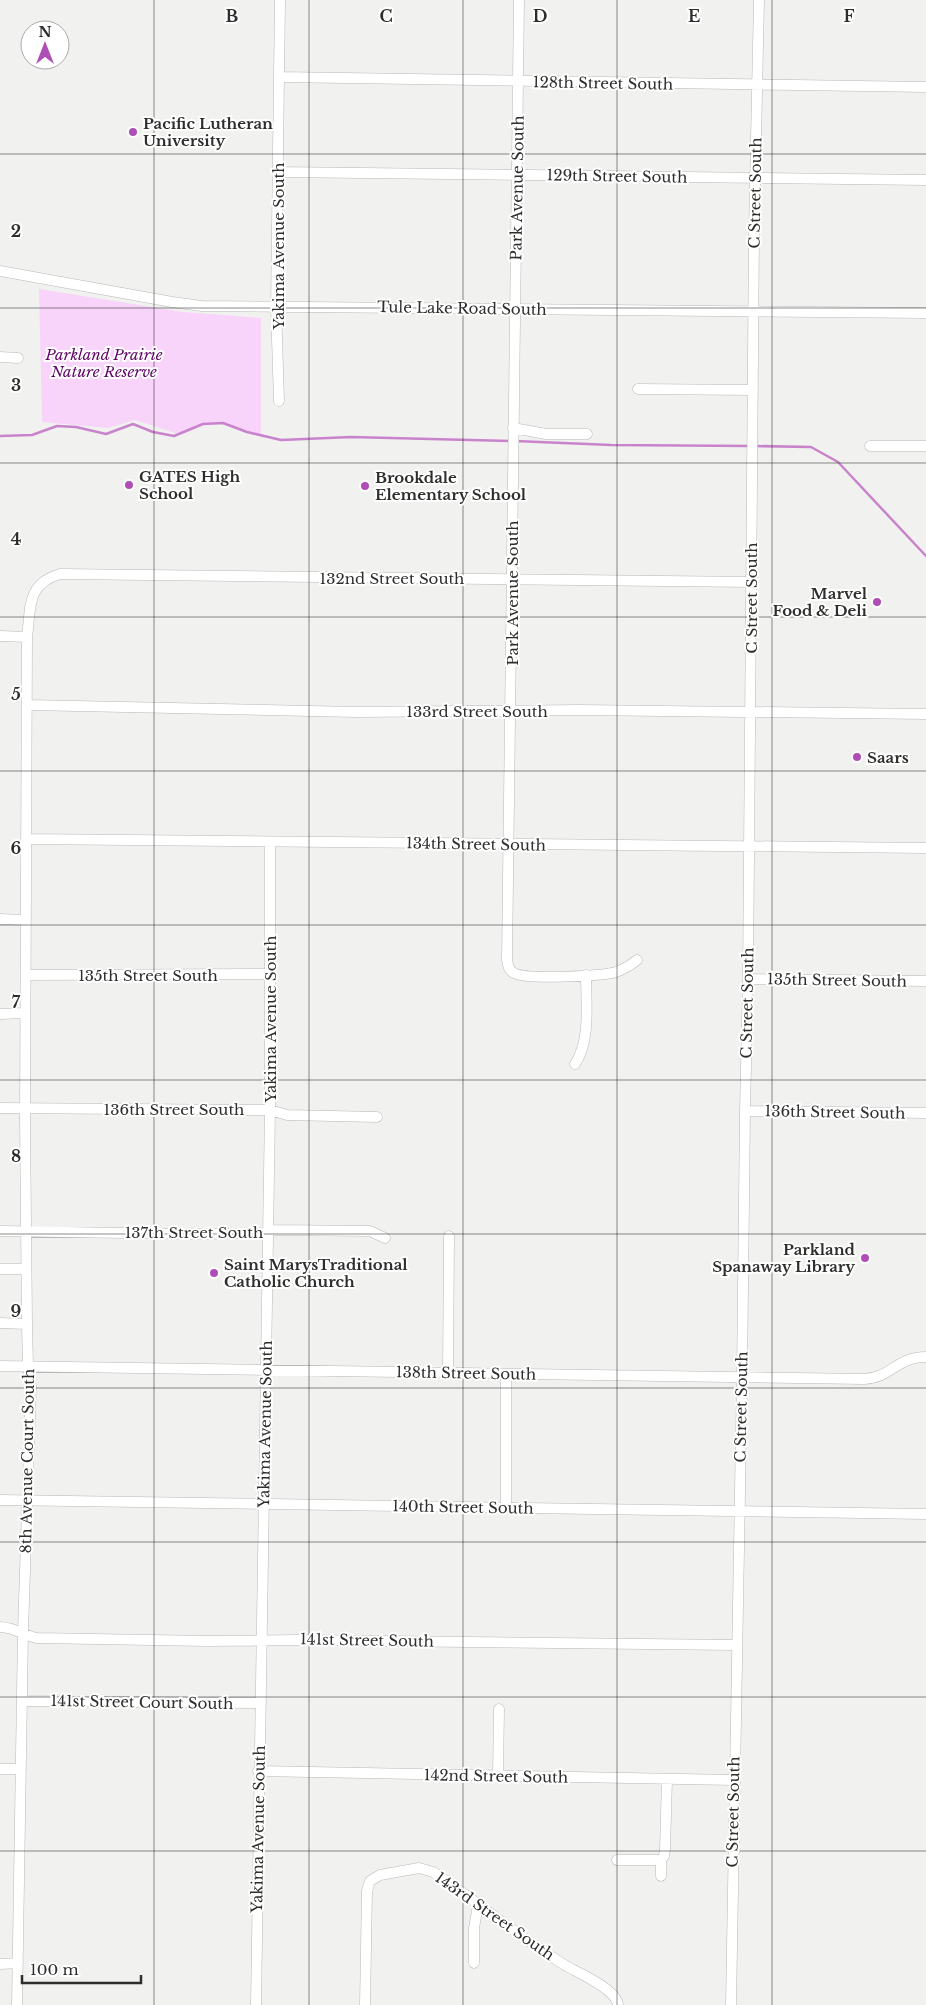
<svg xmlns="http://www.w3.org/2000/svg" width="926" height="2005" font-family="'Libre Baskerville',serif">
<rect width="100%" height="100%" fill="#f1f2ef"/>
<path fill="#f8d3fa" d="M39,289L183,312L261,318V435L223,423L203,424L178,434L135,420L108,428L42,422Z"/>
<g fill="none" stroke-linecap="round" stroke-linejoin="round">
<path stroke="#c983cc" stroke-width="2.5" d="M0,436L32,435L57,426L76,427L106,434L133,424L153,432L174,436L203,424L223,423L247,432L281,440L351,437L510,441
M515,441L611,445L750,446
M755,446L811,447L838,462L926,556"/>
<g stroke="#b8b9b6" stroke-width="11">
<path id="minor" d="M519,0L507,960C508,966 509,971 514,973C526,980 602,976 616,972C624,969 631,965 637,960
M279,77L926,87
M278,172L926,180
M0,271L172,302L202,306L926,313
M0,357L18,358
M638,389L753,390
M279,401L276,307L280,0
M513,428L546,434H587
M870,446H926
M0,636L27,637
M28,705L356,712L580,710L926,714
M26,839L926,848
M0,919L25,920
M26,975L271,974
M748,979L926,981
M0,1014L25,1013
M575,1064C591,1040 586,1003 586,975
M0,1108L270,1110L287,1115L377,1117
M745,1111L926,1113
M0,1231L188,1234L268,1233L272,1230L370,1231L385,1238
M0,1269H26
M0,1323L27,1324
M0,1366L864,1379C891,1378 896,1357 926,1357
M448,1373L449,1236
M506,1374V1507
M0,1500L926,1514
M0,1627C17,1628 22,1635 37,1638L208,1641L300,1640L736,1645
M22,1701L261,1703
M0,1769H21
M258,1771L734,1780
M498,1775L499,1709
M617,1860H661
M661,1876V1860L664,1856L665,1849L667,1779
M474,1963V1928L478,1905
M0,1964L18,1963
M17,2005L23,1632L31,1386L28,1366L27,1324L25,1119L27,637C31,608 26,584 60,574L752,582
M256,2005L270,1110V842
M365,2005L367,1891L370,1881L380,1875L419,1868L433,1872C478,1902 521,1939 568,1967C581,1974 617,1990 618,2005
M731,2005L742,1377L745,1111L748,979L754,232L759,0"/>
</g>
<use href="#minor" stroke="#fff" stroke-width="10"/>
</g>
<path fill="none" stroke="#2e2e2d" stroke-width="1" stroke-opacity="0.55" d="M154,0V2005M309,0V2005M463,0V2005M617,0V2005M772,0V2005M0,154H926M0,308H926M0,463H926M0,617H926M0,771H926M0,925H926M0,1080H926M0,1234H926M0,1388H926M0,1542H926M0,1697H926M0,1851H926"/>
<g fill="#af4eb6" stroke="#fff" stroke-width="2">
<circle cx="133" cy="132" r="5"/>
<circle cx="129" cy="485" r="5"/>
<circle cx="365" cy="486" r="5"/>
<circle cx="877" cy="602" r="5"/>
<circle cx="857" cy="757" r="5"/>
<circle cx="865" cy="1258" r="5"/>
<circle cx="214" cy="1273" r="5"/>
</g>
<g text-anchor="middle" dominant-baseline="central" stroke-width="4" stroke-linejoin="round" paint-order="stroke">
<g font-size="15" fill="#2e2e2d" stroke="#fff">
<text transform="translate(603 83) rotate(1)">128th Street South</text>
<text transform="translate(617 176) rotate(1)">129th Street South</text>
<text transform="translate(517 188) rotate(-89)">Park Avenue South</text>
<text transform="translate(755 193) rotate(-89)">C Street South</text>
<text transform="translate(278 246) rotate(-90)">Yakima Avenue South</text>
<text transform="translate(462 308) rotate(1)">Tule Lake Road South</text>
<text x="392" y="578">132nd Street South</text>
<text transform="translate(512 593) rotate(-90)">Park Avenue South</text>
<text transform="translate(751 598) rotate(-90)">C Street South</text>
<text x="477" y="711">133rd Street South</text>
<text transform="translate(476 844) rotate(1)">134th Street South</text>
<text x="148" y="975">135th Street South</text>
<text transform="translate(837 980) rotate(1)">135th Street South</text>
<text transform="translate(747 1003) rotate(-89)">C Street South</text>
<text transform="translate(270 1019) rotate(-90)">Yakima Avenue South</text>
<text x="174" y="1109">136th Street South</text>
<text transform="translate(835 1112) rotate(1)">136th Street South</text>
<text x="194" y="1232">137th Street South</text>
<text transform="translate(466 1373) rotate(1)">138th Street South</text>
<text transform="translate(741 1407) rotate(-89)">C Street South</text>
<text transform="translate(265 1424) rotate(-89)">Yakima Avenue South</text>
<text transform="translate(27 1461) rotate(-89)">8th Avenue Court South</text>
<text transform="translate(463 1507) rotate(1)">140th Street South</text>
<text transform="translate(367 1640) rotate(1)">141st Street South</text>
<text transform="translate(142 1702) rotate(1)">141st Street Court South</text>
<text transform="translate(496 1776) rotate(1)">142nd Street South</text>
<text transform="translate(733 1812) rotate(-89)">C Street South</text>
<text transform="translate(258 1829) rotate(-89)">Yakima Avenue South</text>
<text transform="translate(495 1916) rotate(35)">143rd Street South</text>
</g>
<g font-size="15" font-weight="bold" fill="#2e2e2d" stroke="#fff" text-anchor="start">
<text x="143" y="123">Pacific Lutheran<tspan x="143" dy="17">University</tspan></text>
<text x="139" y="476">GATES High<tspan x="139" dy="17">School</tspan></text>
<text x="375" y="477">Brookdale<tspan x="375" dy="17">Elementary School</tspan></text>
<text x="867" y="593" text-anchor="end">Marvel<tspan x="867" dy="17">Food &amp; Deli</tspan></text>
<text x="867" y="757">Saars</text>
<text x="855" y="1249" text-anchor="end">Parkland<tspan x="855" dy="17">Spanaway Library</tspan></text>
<text x="224" y="1264">Saint MarysTraditional<tspan x="224" dy="17">Catholic Church</tspan></text>
</g>
<g font-size="15" font-style="italic" fill="#600566" stroke="#fff">
<text x="104" y="354">Parkland Prairie<tspan x="104" dy="17">Nature Reserve</tspan></text>
</g>
</g>
<g font-size="16" text-anchor="middle" font-weight="bold" fill="#2e2e2d" stroke="#fff" stroke-width="4" stroke-linejoin="round" paint-order="stroke">
<text x="232" y="22">B</text>
<text x="386" y="22">C</text>
<text x="540" y="22">D</text>
<text x="694" y="22">E</text>
<text x="849" y="22">F</text>
<text x="16" y="237">2</text>
<text x="16" y="391">3</text>
<text x="16" y="545">4</text>
<text x="16" y="700">5</text>
<text x="16" y="854">6</text>
<text x="16" y="1008">7</text>
<text x="16" y="1162">8</text>
<text x="16" y="1317">9</text>
</g>
<g transform="translate(45 45)"><circle r="24" fill="#ffffff" stroke="#ababab"/>
<path d="M0-4L9 19L0 12L-9 19Z" fill="#af4eb6"/>
<text y="-8" font-size="14" font-weight="bold" text-anchor="middle" fill="#2e2e2d">N</text>
</g>
<path d="M22 1975v8h119v-8" fill="none" stroke="#2e2e2d" stroke-width="2.5"/>
<text x="30" y="1975" font-size="15" fill="#2e2e2d" stroke="#ffffff" stroke-width="4" paint-order="stroke">100 m</text>
</svg>
